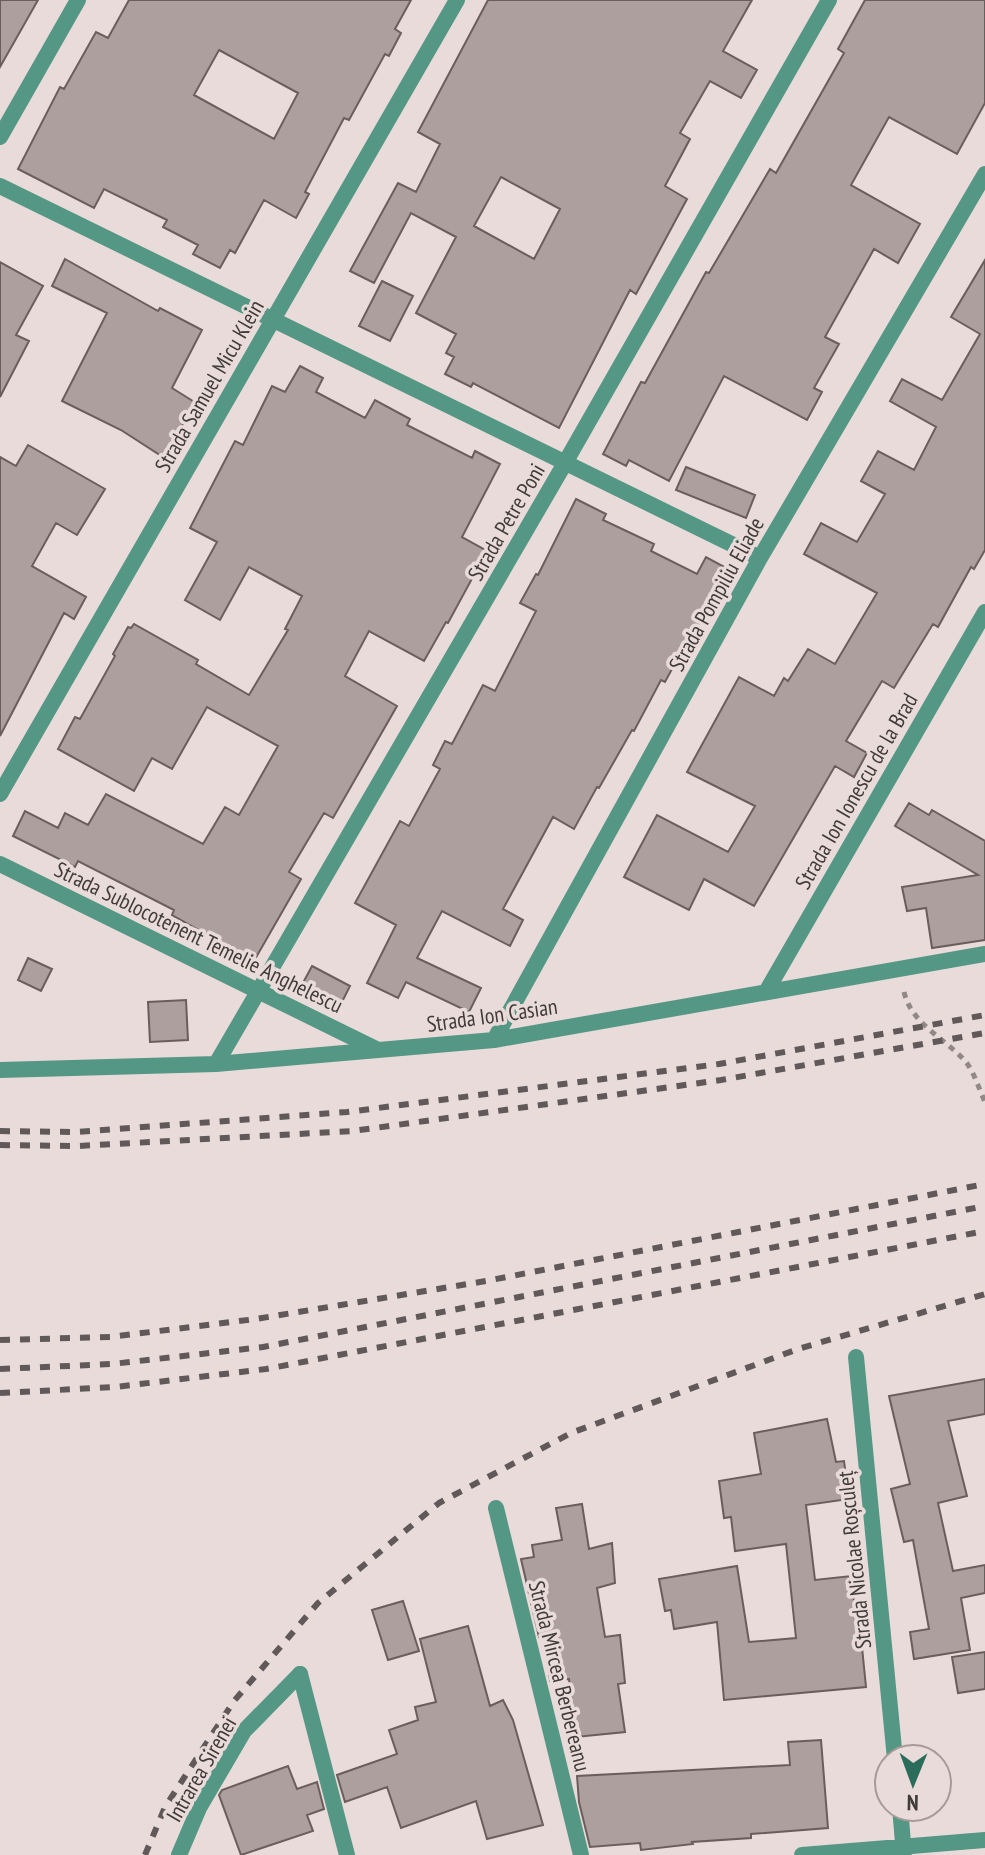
<svg xmlns="http://www.w3.org/2000/svg" width="985" height="1855" font-family="'PT Sans Narrow',sans-serif">
<rect width="100%" height="100%" fill="#e9dbda"/>
<path fill="#ac9f9e" stroke="#6a5e5d" stroke-width="2" fill-rule="evenodd" d="M0,0H38L0,67Z
M129,0H411L395,29L401,33L389,56L385,54L349,120L344,118L305,192L309,194L296,218L264,200L235,253L230,250L220,268L193,254L198,245L163,227L167,220L104,189L94,208L18,169L60,87L64,89L96,32L108,38ZM219,50L298,93L274,139L194,95Z
M488,0H752L723,51L757,70L741,98L710,81L680,133L690,139L665,186L687,199L636,294L630,290L559,428L473,383L471,387L445,374L454,357L446,353L456,334L416,313L456,237L411,213L374,283L350,271L398,183L416,192L440,144L418,132ZM501,177L560,209L534,259L474,226Z
M865,0H985V103L957,154L889,117L851,185L920,224L898,263L874,249L825,337L839,344L814,388L822,392L807,420L724,376L669,481L629,460L626,466L603,454L641,382L645,383L706,272L709,273L770,169L776,173L844,53L838,49Z
M65,259L158,311L160,308L202,330L172,388L196,403L163,457L121,430L62,401L107,313L52,286Z
M985,260V550L974,569L971,567L938,627L933,624L894,688L882,681L846,741L867,753L854,777L835,766L754,906L704,879L689,910L624,877L657,815L728,852L755,806L687,772L739,677L774,696L784,678L788,681L808,649L835,664L877,593L804,554L821,523L857,542L885,494L861,481L878,451L914,470L936,427L890,401L902,379L942,400L980,334L951,317Z
M0,262L43,286L16,335L29,341L0,397Z
M382,281L413,296L390,341L359,326Z
M300,366L323,378L316,392L365,418L375,400L410,419L407,425L472,458L475,451L500,464L462,537L487,551L448,623L446,622L424,661L369,631L345,676L397,706L333,818L324,813L289,872L301,879L254,961L172,915L174,910L78,861L75,867L13,836L25,811L58,828L65,813L88,825L106,794L203,844L225,807L239,815L278,746L207,707L172,769L152,758L134,791L58,749L75,717L80,719L115,656L113,654L128,627L131,628L134,624L198,660L196,664L249,695L288,630L285,629L302,596L249,567L220,620L185,600L217,542L190,528L235,441L243,445L272,386L285,392Z
M28,445L105,489L77,535L56,523L32,566L86,597L74,619L64,613L0,736V457L16,466Z
M686,467L755,495L746,518L676,490Z
M576,499L606,514L603,520L654,544L651,551L697,574L706,557L728,569L688,644L686,643L665,682L661,680L634,731L632,730L599,788L597,787L574,829L553,817L503,909L523,920L510,946L442,911L417,958L481,988L469,1012L406,982L398,998L367,983L396,925L355,903L400,821L409,826L440,769L433,765L445,741L452,744L483,685L495,691L536,611L520,603L536,574L538,575Z
M909,803L929,815L932,810L985,841V940L932,948L926,908L907,911L902,887L978,875L895,826Z
M28,958L52,969L41,991L18,980Z
M312,966L350,986L337,1012L298,992Z
M186,1000L188,1040L150,1042L148,1002Z
M985,1379V1414L948,1421L967,1496L938,1503L953,1571L985,1565V1593L961,1598L970,1650L914,1659L910,1632L929,1629L913,1540L904,1542L891,1489L910,1484L889,1396Z
M827,1419L836,1462L844,1461L849,1499L806,1505L815,1580L851,1576L858,1637H861L866,1687L724,1700L717,1622L674,1629L671,1610L665,1611L659,1579L737,1566L749,1642L796,1638L786,1544L735,1551L731,1517L724,1518L719,1481L761,1474L754,1433Z
M582,1504L589,1549L612,1543L615,1583L597,1588L605,1637L620,1635L625,1683L618,1684L625,1732L576,1737L569,1679L550,1681L545,1636L539,1637L521,1559L534,1557L532,1545L562,1540L556,1508Z
M403,1601L419,1651L388,1660L372,1610Z
M468,1626L490,1706L503,1700L513,1720L543,1825L487,1839L476,1801L401,1828L387,1787L345,1802L337,1775L397,1754L389,1730L418,1720L415,1707L436,1702L420,1639Z
M985,1652V1689L958,1693L952,1657Z
M821,1740L828,1828L751,1834V1838L692,1842L693,1844L641,1850L640,1843L590,1847L579,1802L577,1776L790,1765L788,1742Z
M288,1766L297,1789L317,1782L324,1809L307,1815L313,1831L241,1855L219,1795L222,1790Z"/>
<g fill="none" stroke-linecap="round" stroke-linejoin="round">
<path stroke="#928887" stroke-width="5" stroke-dasharray="6 6" stroke-linecap="butt" d="M904,992C912,1025 945,1038 966,1062C974,1072 979,1089 985,1102"/>
<path stroke="#549784" stroke-width="16" d="M179,1855L199,1808L244,1731L300,1674"/>
<path stroke="#549784" stroke-width="16" d="M0,137L78,0
M0,186L760,558
M0,794L457,0
M0,864L378,1050
M766,992L985,612
M494,1040L760,558L985,174
M216,1064L565,463L829,0
M0,1070L216,1064L494,1040L985,954
M856,1357L895,1759
M496,1508L581,1855
M300,1674L347,1855
M900,1807L904,1855
M802,1855L985,1840"/>
<path stroke="#615959" stroke-width="6" stroke-dasharray="10 10" stroke-linecap="butt" d="M0,1131L76,1132L347,1112L719,1064L985,1015
M0,1145L78,1146L353,1131L721,1080L985,1033
M0,1340L110,1337L256,1319L486,1281L985,1184
M0,1369L112,1364L263,1347L985,1206
M0,1393L115,1387L266,1369L985,1231
M145,1855L165,1807L234,1701L318,1603L439,1503L571,1433L798,1349L985,1294"/>
</g>
<g text-anchor="middle" dominant-baseline="central" stroke-width="7" stroke-linejoin="round" paint-order="stroke">
<g font-size="22" fill="#413b3b" stroke="#e9dbda">
<text transform="translate(209 386) rotate(-60)">Strada Samuel Micu Klein</text>
<text transform="translate(506 522) rotate(-60)">Strada Petre Poni</text>
<text transform="translate(716 594) rotate(-61)">Strada Pompiliu Eliade</text>
<text transform="translate(856 791) rotate(-60)">Strada Ion Ionescu de la Brad</text>
<text transform="translate(199 937) rotate(26)">Strada Sublocotenent Temelie Anghelescu</text>
<text transform="translate(492 1015) rotate(-8)">Strada Ion Casian</text>
<text transform="translate(854 1560) rotate(-96)">Strada Nicolae Roșculeț</text>
<text transform="translate(560 1676) rotate(76)">Strada Mircea Berbereanu</text>
<text transform="translate(201 1769) rotate(-60)">Intrarea Sirenei</text>
</g>
</g>
<g transform="translate(913 1783) rotate(181)"><circle r="38" fill="#e9dbda" stroke="#a69b9a" stroke-width="2"/>
<path d="M0-6L14 30L0 20L-14 30Z" fill="#2c6c5b"/>
<text y="-12" font-size="22" font-weight="bold" text-anchor="middle" fill="#413b3b">N</text>
</g>
</svg>
